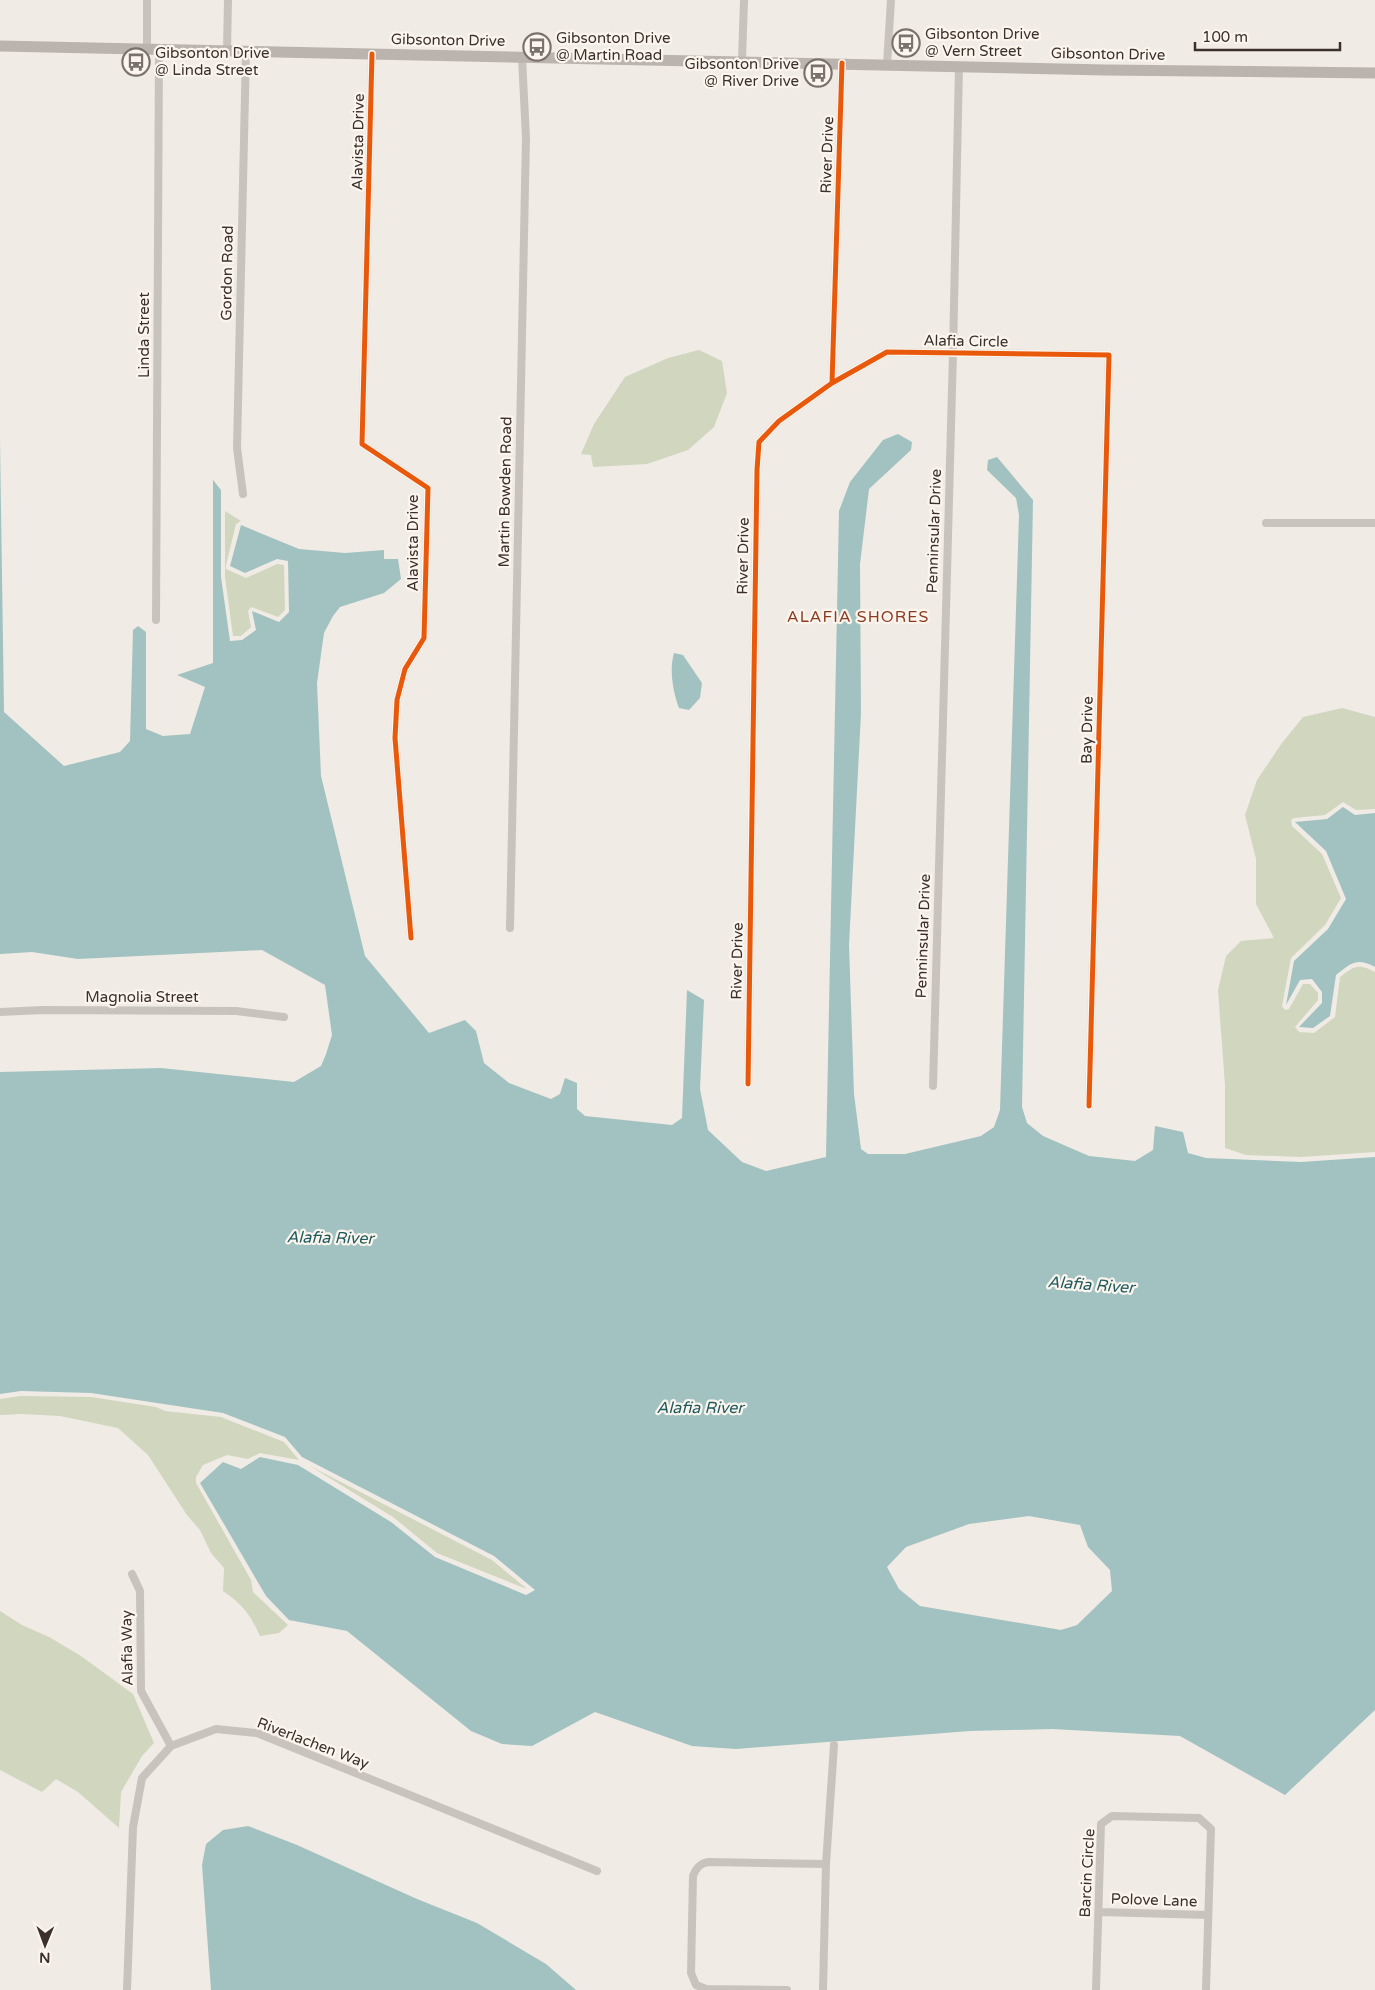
<svg xmlns="http://www.w3.org/2000/svg" width="1375" height="1990" font-family="'Varela Round',sans-serif">
<rect width="100%" height="100%" fill="#f0ebe5"/>
<path fill="#d1d6bf" d="M699,350L722,361L727,393L714,427L688,450L647,464L593,467L591,455L581,454L594,424L625,377L668,358Z
M225,511L241,521L236,524L226,565V569L246,578L277,564L284,565L285,610L278,617L251,607L248,611L251,627L241,636H233L225,577Z
M1342,708L1375,717V809L1356,810L1343,802L1325,815L1294,818L1291,820L1292,826L1322,854L1341,898L1325,925L1291,958L1282,1006L1285,1010L1289,1009L1303,984H1310L1318,993V1000L1295,1027L1299,1032L1314,1033L1335,1017L1340,977C1354,966 1358,963 1375,972V1152L1301,1157L1246,1155L1225,1148V1085L1218,990L1226,956L1241,941L1274,938L1256,904V859L1245,815L1257,780L1282,743L1303,717Z
M21,1396L91,1397L156,1407L165,1411L221,1417L284,1442L299,1460L260,1453L248,1459L227,1455L203,1465L196,1477V1483L251,1580L253,1592L288,1625L279,1633L260,1636C250,1614 243,1605 223,1591L224,1568L211,1553L200,1530L187,1515L148,1455L118,1428L60,1416L22,1414L0,1415V1399Z
M310,1466L492,1560L527,1589L437,1553L393,1517Z
M0,1611L22,1625L49,1637L81,1656L133,1694L154,1743L142,1756L121,1792L119,1828L78,1792L56,1779L42,1792L0,1770Z"/>
<path fill="#a1c2c1" fill-rule="evenodd" d="M898,434L912,442L911,450L869,489L860,564L861,713L849,945L854,1094L861,1149L868,1154H905L981,1136L994,1127L1000,1110L1019,515L1016,498L987,470L988,460L997,457L1033,500L1022,1107L1027,1123L1043,1136L1089,1156L1135,1161L1153,1150L1155,1126L1183,1132L1188,1153L1206,1158L1301,1162L1375,1157V1710L1285,1795L1180,1736L1052,1729L970,1731L736,1749L692,1746L595,1712L532,1746L502,1744L471,1731L347,1631L289,1620L266,1596L200,1483L223,1462L241,1469L260,1457L298,1465L391,1522L435,1557L526,1595L535,1590L494,1556L302,1457L285,1437L223,1413L91,1393L21,1391L0,1394V1072L161,1068L294,1082L321,1066L326,1054L332,1035L325,985L262,950L78,959L32,952L0,954V440L4,712L64,766L120,752L130,741L133,630L138,626L146,632V729L163,736L190,734L205,687L177,675L213,663V480L221,490V577L230,641L242,640L256,630L252,611L279,622L289,612L288,561L277,559L245,573L230,566L241,525L299,549L345,553L384,550V559H398L401,579L384,593L340,607L333,616L324,633L317,683L321,776L365,956L429,1033L465,1020L476,1031L484,1063L509,1083L551,1099L560,1094L565,1078L577,1083V1109L585,1116L672,1125L682,1118L687,990L704,1000L700,1089L708,1130L742,1162L766,1171L826,1157L839,511L850,482L883,440ZM1029,1516L1080,1525L1088,1547L1110,1570L1112,1591L1077,1625L1061,1630L920,1606L899,1589L887,1567L906,1547L969,1524Z
M674,653L683,655L702,683L700,698L689,710L679,708C673,692 669,670 674,653Z
M1343,807L1355,815L1375,813V967C1357,957 1351,963 1336,975L1330,1016L1313,1028L1299,1027L1322,1003V992L1312,979L1300,980L1286,1005L1294,961L1328,929L1346,899L1326,851L1295,822L1327,819Z
M248,1826L297,1845L417,1899L477,1923L546,1964L576,1990H211L202,1865L206,1844L223,1830Z"/>
<g fill="none" stroke-linecap="round" stroke-linejoin="round">
<path stroke="#c9c3be" stroke-width="8" d="M147,0V50
M227,51L228,0
M372,54L362,444L428,488L424,638L405,669L397,700L395,738L411,938
M742,61L744,0
M887,64L891,0
M832,383L887,352L1109,355L1089,1106
M243,494L237,448L246,51
M1266,523H1375
M156,620L159,50
M510,928L526,138L522,57
M0,1012L43,1010L236,1011L284,1017
M748,1084L757,470L759,442L779,421L832,383L842,63
M933,1086L953,353L959,66
M132,1574L140,1591L141,1691L171,1746
M1099,1912L1208,1915
M127,1990L133,1827L142,1778L171,1746L216,1729L257,1733L597,1871
M787,1990L706,1989L696,1985L691,1973L693,1876C696,1868 700,1863 709,1862L826,1864
M823,1990L826,1864L834,1745
M1096,1990L1101,1824L1112,1816L1199,1818L1211,1829L1206,1990"/>
<path stroke="#bab3ae" stroke-width="11" d="M0,46L1105,70L1375,73"/>
<g stroke="#fbf5ee" stroke-width="8">
<path id="cycleway" d="M372,54L362,444L428,488L424,638L405,669L397,700L395,738L411,938
M832,383L887,352L1109,355L1089,1106
M748,1084L757,470L759,442L779,421L832,383L842,63"/>
</g>
<use href="#cycleway" stroke="#e8590c" stroke-width="5"/>
</g>
<defs>
<g id="bus-ring" transform="scale(1.4375)"><circle r="9.5" fill="#fbf5ee" stroke="#7a716c" stroke-width="1.5"/><path d="M-5-6H5V4H4V6H2V4H-2V6H-4V4H-5ZM-3.5-4V0h7V-4ZM-3.5 1.2v1.5H-2V1.2ZM2 1.2v1.5H3.5V1.2Z" fill="#7a716c"/></g>
</defs>
<g fill-rule="evenodd">
<use href="#bus-ring" x="906" y="43"/>
<use href="#bus-ring" x="537" y="47"/>
<use href="#bus-ring" x="136" y="62"/>
<use href="#bus-ring" x="818" y="73"/>
</g>
<g text-anchor="middle" dominant-baseline="central" stroke-width="4.5" stroke-linejoin="round" paint-order="stroke">
<g font-size="15" fill="#3b302b" stroke="#fbf5ee" text-anchor="start">
<text x="925" y="34">Gibsonton Drive<tspan x="925" dy="17">@ Vern Street</tspan></text>
<text x="556" y="38">Gibsonton Drive<tspan x="556" dy="17">@ Martin Road</tspan></text>
<text x="155" y="53">Gibsonton Drive<tspan x="155" dy="17">@ Linda Street</tspan></text>
<text x="799" y="64" text-anchor="end">Gibsonton Drive<tspan x="799" dy="17">@ River Drive</tspan></text>
</g>
<g font-size="15" fill="#3b302b" stroke="#fbf5ee">
<text transform="translate(448 40) rotate(1)">Gibsonton Drive</text>
<text transform="translate(1108 54) rotate(1)">Gibsonton Drive</text>
<text transform="translate(358 142) rotate(-89)">Alavista Drive</text>
<text transform="translate(827 155) rotate(-88)">River Drive</text>
<text transform="translate(227 273) rotate(-89)">Gordon Road</text>
<text transform="translate(144 335) rotate(-90)">Linda Street</text>
<text transform="translate(966 341) rotate(1)">Alafia Circle</text>
<text transform="translate(505 492) rotate(-89)">Martin Bowden Road</text>
<text transform="translate(934 531) rotate(-88)">Penninsular Drive</text>
<text transform="translate(413 543) rotate(-90)">Alavista Drive</text>
<text transform="translate(743 556) rotate(-89)">River Drive</text>
<text transform="translate(1087 730) rotate(-89)">Bay Drive</text>
<text transform="translate(923 936) rotate(-88)">Penninsular Drive</text>
<text transform="translate(737 961) rotate(-89)">River Drive</text>
<text x="142" y="997">Magnolia Street</text>
<text transform="translate(127 1648) rotate(-91)">Alafia Way</text>
<text transform="translate(313 1743) rotate(21)">Riverlachen Way</text>
<text transform="translate(1087 1873) rotate(-87)">Barcin Circle</text>
<text transform="translate(1154 1900) rotate(2)">Polove Lane</text>
</g>
<g font-size="16" letter-spacing="1" fill="#8c3b22" stroke="#fbf5ee">
<text x="858" y="617">ALAFIA SHORES</text>
</g>
<g font-size="16" font-style="italic" fill="#1f5a5e" stroke="#fbf5ee">
<text transform="translate(330 1238) rotate(1)">Alafia River</text>
<text transform="translate(1091 1285) rotate(4)">Alafia River</text>
<text x="700" y="1408">Alafia River</text>
</g>
</g>
<g transform="translate(45 1945) rotate(181)" stroke="#fbf5ee" stroke-width="4" paint-order="stroke">
<path d="M0-4L9 19L0 12L-9 19Z" fill="#3b302b"/>
<text y="-8" font-size="14" font-weight="bold" text-anchor="middle" fill="#3b302b">N</text>
</g>
<path d="M1195 42v8h145v-8" fill="none" stroke="#3b302b" stroke-width="2.5"/>
<text x="1202" y="42" font-size="15" fill="#3b302b" stroke="#fbf5ee" stroke-width="4" paint-order="stroke">100 m</text>
</svg>
